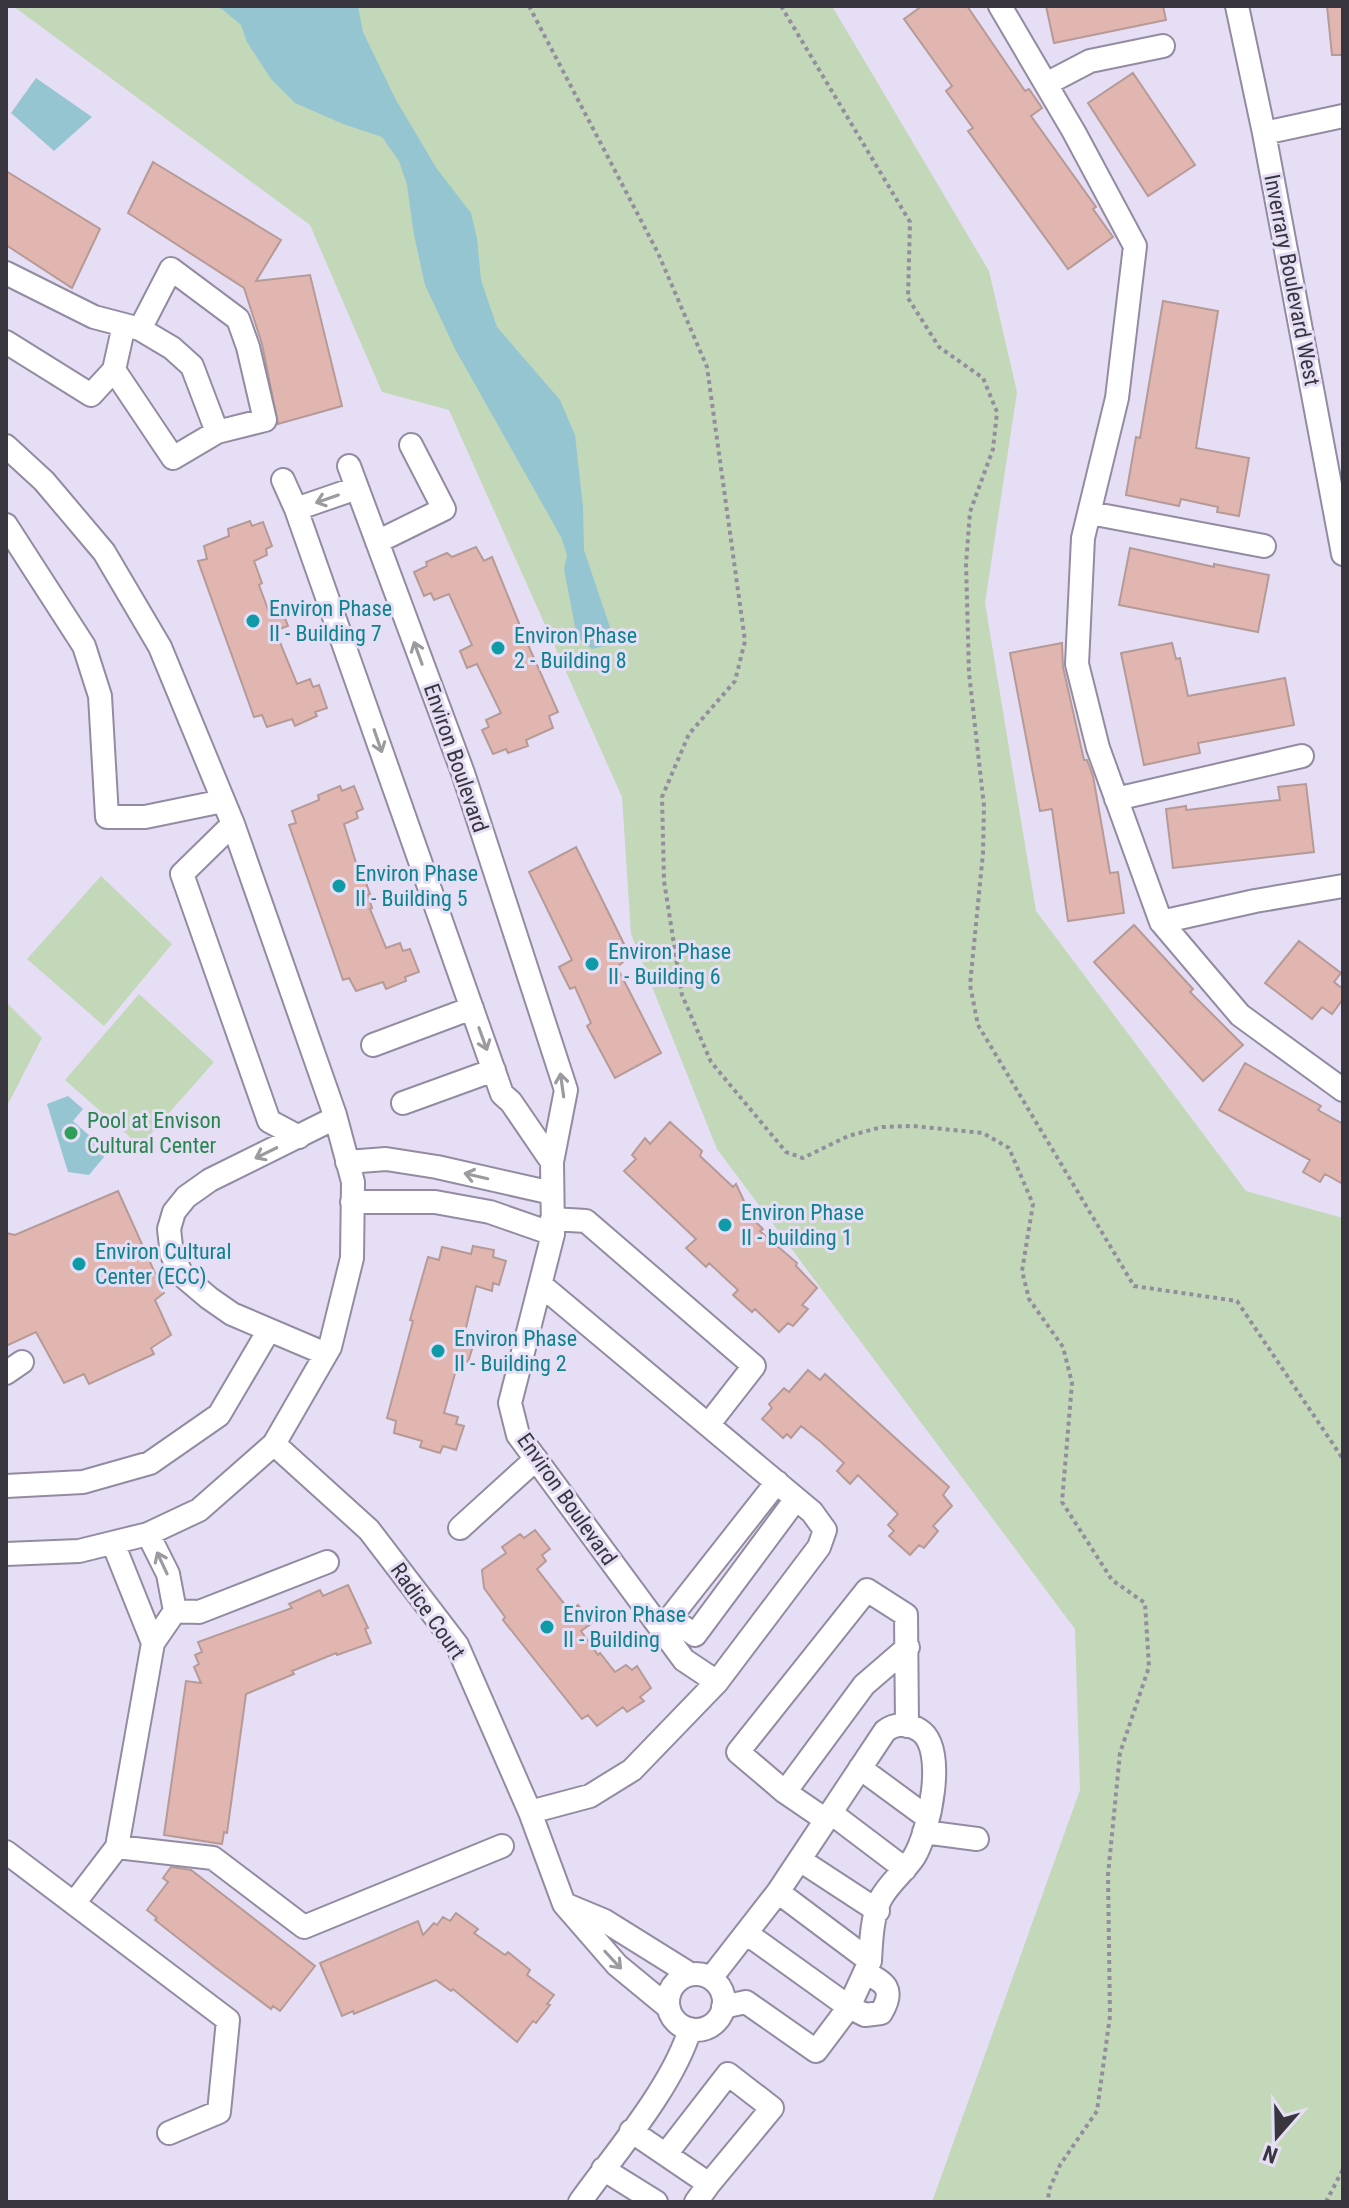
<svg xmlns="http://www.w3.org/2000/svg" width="1349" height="2208" font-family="'Roboto Condensed',sans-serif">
<rect width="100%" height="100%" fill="#e6def5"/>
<path fill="#c2d8b9" d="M13,6H832L989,271L1017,392L985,603L1036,911L1246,1191L1343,1218V2202H932L1080,1790L1075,1629L717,1149L631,934L622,797L449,410L382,392L310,225Z
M101,876L172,944L104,1026L27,959Z
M139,994L214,1062L140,1146L65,1080Z
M6,997L7,1003L42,1038L6,1108Z"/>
<path fill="#96c5d2" d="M213,6H358L363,32L396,100L437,169L471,213L477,238L481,280L497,327L560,400L575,435L583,507L584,550L613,636L605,646L592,649L582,642L576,632L564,569L567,555L561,537L455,349L425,285L414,235L407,185L399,161L382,137L343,124L295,103L271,79L247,42L241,25L222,9Z
M36,78L92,117L54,151L11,113Z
M68,1096L83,1109L73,1121L100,1145L104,1157L89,1175L68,1172L47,1104Z"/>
<path fill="#e2b6b0" stroke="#b59a97" stroke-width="2" d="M922,6H967L1025,91L1029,89L1042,108L1031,116L1096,207L1093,209L1113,237L1068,269L968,131L973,128L946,91L952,86L904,19Z
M1046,6H1163L1166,20L1054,43Z
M1327,6H1343V55H1332Z
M1133,73L1195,165L1148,196L1088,103Z
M153,162L281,240L256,281L310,275L342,406L278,424L262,344L244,288L128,213Z
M6,171L100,229L72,288L6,245Z
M1163,301L1218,311L1196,448L1249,458L1239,516L1217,512L1218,507L1181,499L1179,506L1126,495L1136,437L1140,438Z
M250,521L252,526L263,522L272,546L266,549L267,555L254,561L262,583L259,585L270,615L282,610L288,626L277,630L281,645L297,684L310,679L313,687L319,685L327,708L315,712L317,716L295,726L292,719L267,727L262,715L254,717L198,561L207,559L204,546L229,536L228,529Z
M476,547L484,561L492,557L525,638L558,712L549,716L553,728L526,740L528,746L508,753L506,749L493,754L482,730L489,727L486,720L501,713L477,664L467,668L460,651L472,645L449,594L434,600L431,593L424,596L414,572L427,566L426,562L447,553L452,557Z
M1130,548L1214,567V564L1269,575L1258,632L1119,605Z
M1062,643L1063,667L1084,760H1087L1093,776L1110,873L1118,872L1124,913L1068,921L1052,809L1040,811L1010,653Z
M1172,643L1176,659L1180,658L1188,696L1285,678L1294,725L1198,743L1200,753L1144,765L1121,653Z
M1306,784L1314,852L1173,868L1166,809L1186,806V810L1280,800L1278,787Z
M340,786L342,791L354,786L363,809L356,812L358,818L344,824L361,879L364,877L370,894L368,895L372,908L370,909L386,948L400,943L403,951L410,949L419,972L405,977L406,981L386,989L383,982L356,991L349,978L343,980L289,825L296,823L292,811L319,800L318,795Z
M576,847L624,944L616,949L623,962L617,967L661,1053L615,1078L587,1026L591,1023L575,987L570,989L559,967L572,960L529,872Z
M1134,925L1193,989L1190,992L1243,1045L1203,1081L1094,962Z
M1299,941L1341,973L1334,982L1343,989V999L1332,1014L1322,1007L1312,1019L1265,983Z
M1245,1063L1321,1106L1318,1110L1343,1124V1184L1325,1174L1320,1182L1303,1172L1310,1160L1219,1110Z
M670,1122L702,1151L700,1156L733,1187L736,1184L744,1201L740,1207L763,1229L760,1231L797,1263L796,1266L817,1288L802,1305L808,1309L793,1326L788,1323L779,1332L755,1309L752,1312L733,1295L738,1290L709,1263L706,1267L686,1248L696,1239L624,1171L636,1159L632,1155L645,1138L650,1144Z
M118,1191L164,1293L155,1300L171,1335L151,1348L154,1354L89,1384L84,1374L64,1383L36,1332L6,1346V1233L15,1235Z
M473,1246L494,1250L493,1257L506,1261L499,1285L493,1283L492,1291L476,1286L463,1340L474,1343L468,1362L459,1359L444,1413L458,1417L456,1424L464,1426L456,1450L443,1446L440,1453L420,1447L422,1441L394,1433L396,1421L387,1418L413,1321L410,1320L428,1257L439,1260L442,1247L471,1254Z
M808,1370L820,1380L825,1374L949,1487L943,1495L952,1506L933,1526L938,1531L924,1548L919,1545L910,1555L889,1536L894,1531L888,1525L898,1514L858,1475L850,1484L837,1471L844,1463L821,1442L801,1426L791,1438L787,1434L783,1438L762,1419L772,1408L769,1404L784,1388L789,1392Z
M535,1530L550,1549L542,1555L546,1561L537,1569L570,1611L578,1605L592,1623L581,1631L598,1655L600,1653L615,1672L626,1665L632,1670L637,1666L651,1688L640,1697L644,1701L627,1712L623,1707L597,1726L588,1715L582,1719L503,1620L505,1617L484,1588L482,1570L506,1553L502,1547L520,1534L524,1538Z
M348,1585L368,1628L365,1629L371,1643L337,1655L336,1653L292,1671L294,1674L246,1694L227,1833L224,1832L222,1844L164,1835L186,1681L201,1683L194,1667L199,1664L195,1655L202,1652L198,1642L292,1608L289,1604L320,1590L323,1596Z
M171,1867L191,1870L315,1966L280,2011L273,2006L271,2009L216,1968L155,1920L157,1918L147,1910L168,1882L163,1878Z
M456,1913L478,1929L474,1933L505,1955L508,1952L530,1970L527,1975L554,1995L547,2004L550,2005L536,2023L533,2021L517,2042L453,1989L451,1991L436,1980L354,2014L353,2011L342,2016L320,1963L418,1921L423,1935L434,1923L437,1925L443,1917L450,1921Z"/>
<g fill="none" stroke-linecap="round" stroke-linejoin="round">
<g stroke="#938ba1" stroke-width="26">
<path id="minor" d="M1000,6L1074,132L1135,246L1117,398L1083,538L1077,664L1098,748L1161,922L1240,1015L1343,1090
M1237,6L1264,133L1343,554
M1046,84L1090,61L1163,46
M1264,133L1343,116
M6,273L94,317L140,329L172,348L192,366L217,432
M6,342L91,395L114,370L124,325
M114,370L173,458L217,432L265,420L248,347L238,319L171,269L140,329
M6,446L44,481L104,552L160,647L233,824L335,1115L353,1182L352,1258L330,1347L274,1444L199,1510L148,1534L79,1551L6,1554
M349,466L463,773L566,1090L552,1162L553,1234L510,1403L518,1435L684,1660L717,1682
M283,480L296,509L502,1094L511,1102L552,1162
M296,509L357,488
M1090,513L1264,546
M6,525L84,646L100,696L107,817H145L223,801
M377,542L444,509L411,445
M1116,799L1302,756
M233,824L182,874L269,1121L299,1137
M1161,922L1255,901L1343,886
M373,1045L472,1008
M403,1103L494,1070
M347,1162L386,1159L437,1167L552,1193
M352,1202H435L490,1212L553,1234
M552,1219L586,1221L754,1366L708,1425
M326,1354L232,1314L209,1298L183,1276L172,1255L169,1229L174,1212L186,1197L210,1180L335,1118
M6,1373L22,1362
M274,1444L369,1530L457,1645L530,1812L564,1904L617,1965L668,2007
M777,1482L670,1618L695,1635L796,1499
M6,1486L83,1482L150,1463L219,1415L269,1330
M460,1528L536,1459
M113,1543L153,1643
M175,1611L199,1612L327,1562
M860,1768L928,1818
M785,1792L738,1752L867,1590L906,1615L907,1726
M530,1812L590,1796L632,1770L717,1682L819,1547L825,1530L812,1512L541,1285
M831,1813L905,1869
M826,1820L785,1792L864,1685L908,1647
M924,1832L977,1839
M117,1847L213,1858L304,1927L502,1846
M6,1852L228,2020L219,2112L169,2133
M800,1860L878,1911
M75,1902L117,1847L153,1643L175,1611L168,1574L148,1534
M569,1906L605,1921L690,1974
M865,1973C886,1982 895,1990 881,2013L865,2015L849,2007L870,1961
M668 2002a28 28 0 1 1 56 0a28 28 0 1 1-56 0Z
M711,1978L778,1892L885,1731C895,1723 908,1723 919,1730C948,1747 929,1833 914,1857C904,1872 888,1884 880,1900C872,1917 871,1942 870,1961L778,1892
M723,2007L746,2002L816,2051L849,2007L746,1933
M631,2131L709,2184L696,2202
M666,2154L728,2074L772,2108L709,2184
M603,2169L656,2202
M580,2202C616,2152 673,2086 690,2029"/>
</g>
<path stroke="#938e9e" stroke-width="4" stroke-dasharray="4 4" stroke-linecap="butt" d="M529,6L658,253L707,367L745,641L735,681L689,734L662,797L664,881L682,995L711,1062L786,1152L803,1158L848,1136L882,1127L913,1126L983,1133L1009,1148L1033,1204L1022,1271L1029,1299L1063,1347L1072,1383L1062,1502L1112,1580L1145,1603L1149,1667L1120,1753L1108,1875L1110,2016L1097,2111L1060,2165L1049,2190L1048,2202
M781,6L910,222L908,298L939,347L983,378L997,412L993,449L970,512L966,564L969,673L984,806L983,853L970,985L978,1025L1134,1286L1237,1301L1343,1459
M1326,2202L1343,2169"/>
<use href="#minor" stroke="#fff" stroke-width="22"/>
</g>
<defs><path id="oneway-shaft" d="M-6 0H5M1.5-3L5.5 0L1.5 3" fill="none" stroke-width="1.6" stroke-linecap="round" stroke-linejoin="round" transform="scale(2)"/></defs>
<g stroke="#9c9a9e">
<use href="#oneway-shaft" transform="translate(327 499) rotate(161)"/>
<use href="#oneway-shaft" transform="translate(418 653) rotate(-110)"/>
<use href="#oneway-shaft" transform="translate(378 741) rotate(71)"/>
<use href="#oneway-shaft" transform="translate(483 1039) rotate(70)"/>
<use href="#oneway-shaft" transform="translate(562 1085) rotate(-98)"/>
<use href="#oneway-shaft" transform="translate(266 1153) rotate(154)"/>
<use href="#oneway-shaft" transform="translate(476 1176) rotate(-167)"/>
<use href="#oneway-shaft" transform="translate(162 1563) rotate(-115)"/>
<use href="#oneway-shaft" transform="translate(613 1960) rotate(47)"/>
</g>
<g fill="#0f9aa8" stroke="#e6def5" stroke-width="3">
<circle cx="253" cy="621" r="8"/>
<circle cx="498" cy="648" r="8"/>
<circle cx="339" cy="886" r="8"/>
<circle cx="592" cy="964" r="8"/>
<circle cx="725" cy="1225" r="8"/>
<circle cx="79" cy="1264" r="8"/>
<circle cx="438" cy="1351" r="8"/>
<circle cx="547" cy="1627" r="8"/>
</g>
<circle fill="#2e9e5b" stroke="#e6def5" stroke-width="3" cx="71" cy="1133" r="8"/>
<g text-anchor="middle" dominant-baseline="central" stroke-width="6" stroke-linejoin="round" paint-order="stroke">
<g font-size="22" fill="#38353e" stroke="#e6def5">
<text transform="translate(1292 280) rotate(79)">Inverrary Boulevard West</text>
<text transform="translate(456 758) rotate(71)">Environ Boulevard</text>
<text transform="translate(567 1499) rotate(55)">Environ Boulevard</text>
<text transform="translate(428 1611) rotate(55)">Radice Court</text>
</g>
<g font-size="22" fill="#0d838f" stroke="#e6def5" text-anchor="start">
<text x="269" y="608">Environ Phase<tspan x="269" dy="25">II - Building 7</tspan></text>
<text x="514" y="635">Environ Phase<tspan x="514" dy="25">2 - Building 8</tspan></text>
<text x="355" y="873">Environ Phase<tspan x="355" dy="25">II - Building 5</tspan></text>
<text x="608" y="951">Environ Phase<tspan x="608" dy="25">II - Building 6</tspan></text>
<text x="741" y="1212">Environ Phase<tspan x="741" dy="25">II - building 1</tspan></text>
<text x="95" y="1251">Environ Cultural<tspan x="95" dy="25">Center (ECC)</tspan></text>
<text x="454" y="1338">Environ Phase<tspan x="454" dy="25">II - Building 2</tspan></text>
<text x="563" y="1614">Environ Phase<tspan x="563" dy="25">II - Building</tspan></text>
</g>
<g font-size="22" fill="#27864d" stroke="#e6def5" text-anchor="start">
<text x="87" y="1120">Pool at Envison<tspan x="87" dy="25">Cultural Center</tspan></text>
</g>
</g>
<rect width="1349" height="2208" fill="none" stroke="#38353e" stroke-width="16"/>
<g transform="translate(1277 2136) rotate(200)" stroke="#e6def5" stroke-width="6" paint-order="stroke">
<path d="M0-6L14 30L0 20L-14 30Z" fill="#38353e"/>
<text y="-12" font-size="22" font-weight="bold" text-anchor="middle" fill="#38353e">N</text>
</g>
</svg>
